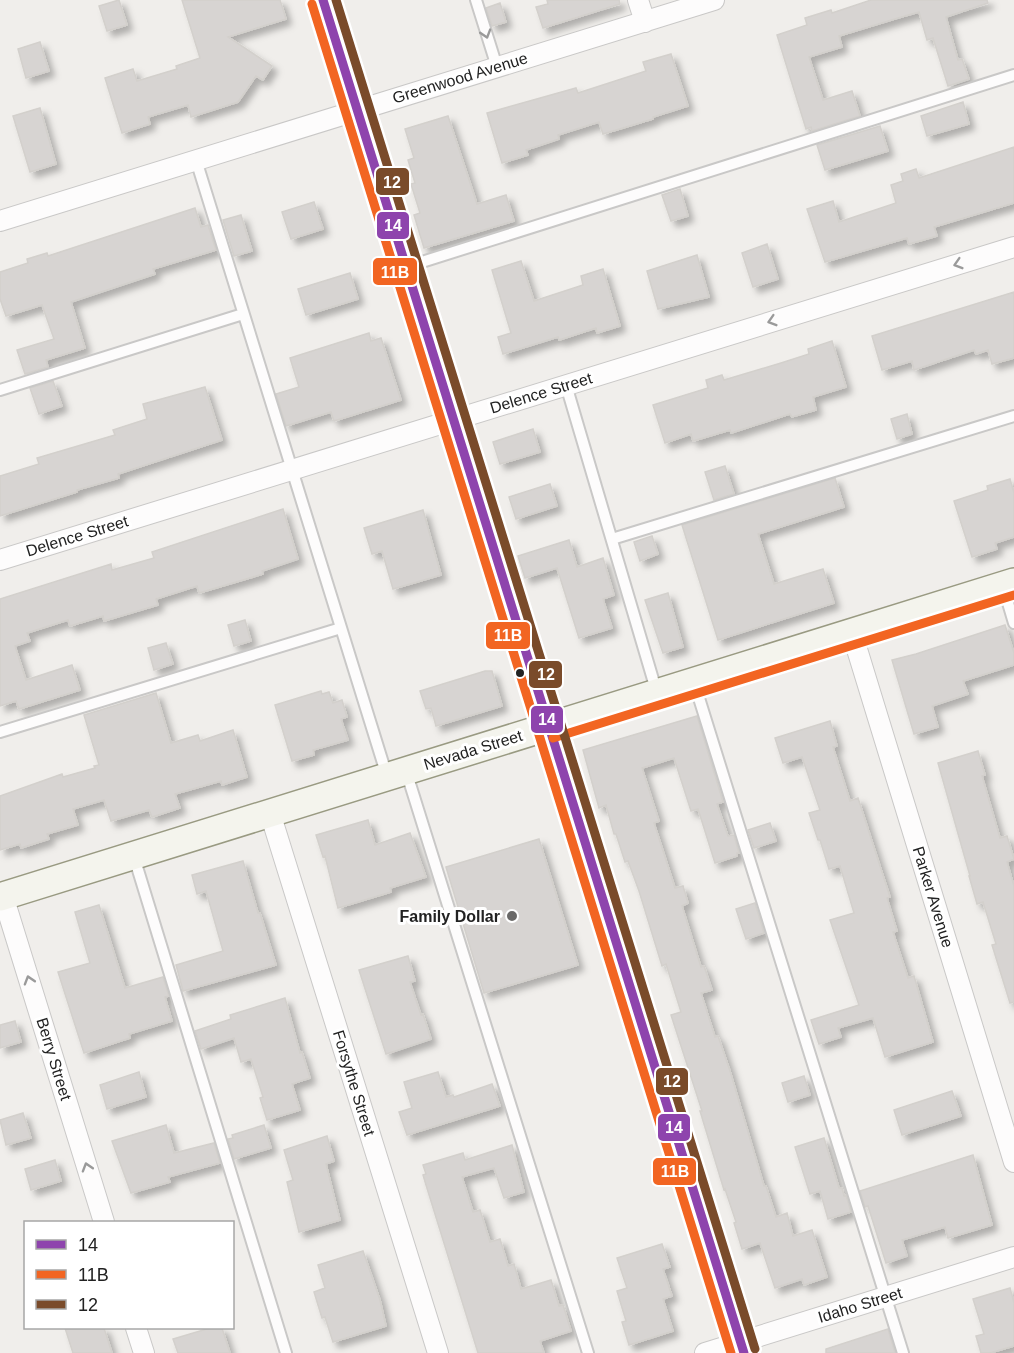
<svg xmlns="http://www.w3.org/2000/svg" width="1014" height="1353" font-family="Helvetica,sans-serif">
<defs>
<filter id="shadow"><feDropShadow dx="5.5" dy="5.5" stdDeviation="3" flood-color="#0004"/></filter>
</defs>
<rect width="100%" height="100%" fill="#f0eeeb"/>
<path fill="#d7d4d2" stroke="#d3d0cc" stroke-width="1.5" filter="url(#shadow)" d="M119,0L127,25L107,31L99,6Z
M182,0H280L286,19L228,37L272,66L263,80L256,76L238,102L191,117L188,105L148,117L150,124L122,133L105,78L133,69L137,81L177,69L176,66L200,58Z
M547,0H619L620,4L543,28L536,7L548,4Z
M871,0H987L988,3L946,17L958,60L962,59L969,79L948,86L933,38L927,40L919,12L898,18L839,36L842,47L809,57L823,100L852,91L860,116L812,131L811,127L806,129L777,35L807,25L805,18L831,10L832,13Z
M500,3L506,22L492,26L486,8Z
M40,42L49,71L26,78L18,49Z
M671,54L688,106L653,117V119L603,134L599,122L558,135L559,139L526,150L528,155L502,163L487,113L576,88L578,93L646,71L643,62Z
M963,102L969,124L927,136L921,116Z
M40,108L56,164L30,172L13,116Z
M448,116L477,204L506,195L514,221L424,248L414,215L420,213L411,184L415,183L408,160L414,158L405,129Z
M880,126L888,151L825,170L817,145Z
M1014,147V203L934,227L937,236L909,244L907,238L825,262L807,209L833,201L839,222L896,203L891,185L903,181L901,174L916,169L919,178Z
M680,189L688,216L671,221L662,195Z
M314,202L323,229L291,239L282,212Z
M195,208L201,227L208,225L216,250L153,269L155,274L71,302L85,348L46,360L48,367L25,374L17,350L54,339L42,305L6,316L0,299V272L28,263L27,259L47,253L48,256Z
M241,215L252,251L234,256L223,220Z
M767,244L778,279L753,287L742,253Z
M697,255L709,297L658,309L647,271Z
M521,261L534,301L583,285L581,276L603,269L620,326L597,333L596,328L559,340L558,337L503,354L498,337L511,333L492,270Z
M350,273L358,299L306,315L298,289Z
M1014,292V358L992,364L988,350L976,354L974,350L914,370L912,361L882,370L872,336Z
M369,333L371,341L381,338L401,400L334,421L331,412L286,426L276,394L299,387L290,358Z
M832,341L846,387L813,397L816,410L792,417L790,414L731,433L730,430L693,441L691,434L665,443L653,405L708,388L706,380L722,375L724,380L781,363L809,354L808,349Z
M53,381L62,406L39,414L30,388Z
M205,387L222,440L118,474L119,478L77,490V492L0,516V476L39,464L37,458L115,435L113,430L147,419L143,404Z
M907,414L912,434L897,439L891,419Z
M533,429L540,452L500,464L493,442Z
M725,466L734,494L714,500L705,472Z
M835,478L844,507L758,534L774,584L823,569L834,603L718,640L682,525Z
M1010,479L1014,493V537L995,543L997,549L972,557L954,501L988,490L987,486Z
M550,484L557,506L516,519L509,497Z
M283,509L298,559L262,571L263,574L199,593L197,586L156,599L158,605L104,621L103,616L70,626L68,620L27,633L30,641L15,646L26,680L72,665L80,690L19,709L16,701L0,706V599L111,564L112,570L154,558L152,552Z
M423,510L441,575L393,589L382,551L372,554L364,528Z
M652,536L658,554L640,561L634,542Z
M569,540L577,567L603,558L614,595L603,599L612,628L579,638L557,568L525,578L518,556Z
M668,593L683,647L663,653L645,600Z
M245,620L251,641L234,646L228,625Z
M1005,625L1014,653V665L963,681L968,694L932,706L938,727L914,734L892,660L916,654Z
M166,643L173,664L154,670L148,648Z
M485,671H492L502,706L436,726L431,708L426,709L420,691Z
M321,691L322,694L329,692L333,703L342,700L347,717L341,719L348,740L313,750L314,755L292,761L275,705Z
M156,693L171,743L198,735L200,741L233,730L247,777L222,785L221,781L175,794L180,808L152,817L149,810L111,821L104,800L73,809L78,825L47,834L49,839L21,848L20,844L0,850V796L62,774L63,777L95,768L94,766L99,765L84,715Z
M697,716L723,802L717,804L728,836L734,835L739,853H737V856L715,863L698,809L691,811L674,758L642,768L659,821L654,823L675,888L683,886L688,903L682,906L701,967L704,966L712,990L701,993L715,1037L718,1036L730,1071L764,1186H766L776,1217L787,1213L793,1236L812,1230L827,1277L804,1285L802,1279L775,1288L760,1243L742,1249L734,1223L736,1222L725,1189L724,1190L700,1111H702L671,1015L681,1012L666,964L662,966L639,891L628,861L625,862L616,834H614L606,805L599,808L583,750Z
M830,721L837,746L833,747L850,801L858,798L890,897L887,898L897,931L893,932L908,978L914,976L933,1042L885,1057L873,1018L838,1028L841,1037L819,1044L811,1020L859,1005L830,920L854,913L840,866L829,869L820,840H818L809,813L820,810L802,757L783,763L775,738Z
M978,751L985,775L982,776L1000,838L1007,836L1014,859L1007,862L1014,886V1002L1010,1003L992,945L996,944L983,902L977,904L969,876H970L938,763Z
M368,820L375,845L410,833L426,877L390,888L391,892L338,908L325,856L323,857L316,835Z
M770,823L776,841L754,848L748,830Z
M539,839L578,965L484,993L446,867Z
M243,861L258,913H260L276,965L183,991L176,965L223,951L206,891L197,894L192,875Z
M755,903L764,933L746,939L736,909Z
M99,905L125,988L163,977L169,996L165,997L172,1021L129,1034L130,1038L84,1053L58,972L90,963L75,912Z
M408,956L415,981L410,982L421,1015L423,1014L431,1039L386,1054L359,970Z
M285,998L300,1053L302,1052L310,1078L292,1084L300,1110L267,1120L260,1098L263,1097L251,1059L241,1062L234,1038L201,1049L195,1031L231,1019L230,1015Z
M15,1021L21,1042L0,1048V1025Z
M139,1072L146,1097L107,1109L100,1085Z
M438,1072L446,1097L453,1095L454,1097L492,1084L500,1106L407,1135L399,1112L412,1108L404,1082Z
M804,1076L810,1095L788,1102L782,1083Z
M952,1091L961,1116L902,1135L894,1110Z
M23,1113L31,1138L6,1145L0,1120Z
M166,1125L174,1153L214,1143L220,1163L168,1177L170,1182L131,1193L112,1141Z
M264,1125L271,1148L234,1159L228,1139L233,1138L232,1135Z
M327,1136L334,1161L326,1164L340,1220L299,1232L287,1182L293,1180L284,1150Z
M824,1138L839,1188H842L844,1196L846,1195L851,1212L828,1219L820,1191L810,1194L795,1147Z
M512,1145L524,1192L504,1198L494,1168L462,1177L473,1212L480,1210L490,1242L500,1239L508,1266L514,1264L521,1289L551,1280L559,1306L563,1305L571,1331L540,1341L544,1353H478L426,1185L423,1175L426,1174L423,1165L463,1153L465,1160Z
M973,1155L992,1225L948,1238L945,1227L902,1240L907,1256L886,1263L868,1206L865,1207L860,1191Z
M55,1160L61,1181L31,1190L25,1169Z
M662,1244L670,1267L663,1269L672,1296L663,1299L673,1331L629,1345L622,1322L626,1321L617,1291L627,1288L617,1258Z
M363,1251L380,1300L386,1326L333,1342L325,1317L322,1318L314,1292L325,1288L318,1265Z
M1010,1288L1014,1303V1346L990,1353H981L976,1336L984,1334L973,1299Z
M65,1328H104L112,1353H73Z
M210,1328H222L230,1353H178L173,1339Z
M888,1329L895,1353H826V1349Z"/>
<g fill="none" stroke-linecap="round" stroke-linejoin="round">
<g stroke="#c9c8c7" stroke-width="14">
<path id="lane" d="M476,0L497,67
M196,160L387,776
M406,267L1014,75
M566,385L657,693
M0,390L243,314
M612,539L1014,416
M1003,586L1014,623
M694,682L903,1353
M0,732L341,628
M406,771L588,1353
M134,857L286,1353"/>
</g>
<g stroke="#c9c8c7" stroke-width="22">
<path id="street" d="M638,0L645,22
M0,221L714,0
M0,560L1014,247
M852,633L1014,1162
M270,813L438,1353
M3,896L104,1222
M136,1328L144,1353
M705,1353L1014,1257"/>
</g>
<g stroke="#999a82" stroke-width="30">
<path id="secondary" d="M323,0L744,1353
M0,897L1014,582"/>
</g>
<use href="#lane" stroke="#fdfcfc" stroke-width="10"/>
<use href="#street" stroke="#fdfcfc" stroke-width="20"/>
<use href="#secondary" stroke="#f4f4ed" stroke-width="27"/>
<g stroke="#fff" stroke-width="14">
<path id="bus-1" d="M323,0L744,1353"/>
</g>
<g stroke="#fff" stroke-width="14">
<path id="bus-2" d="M312,4L731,1353
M553,738L1014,595"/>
</g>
<g stroke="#fff" stroke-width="14">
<path id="bus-3" d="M336,0L755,1349"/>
</g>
<use href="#bus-1" stroke="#8e44ad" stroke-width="9"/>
<use href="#bus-2" stroke="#f26522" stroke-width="9"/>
<use href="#bus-3" stroke="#7a4b2a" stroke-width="9"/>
</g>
<defs><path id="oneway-chevron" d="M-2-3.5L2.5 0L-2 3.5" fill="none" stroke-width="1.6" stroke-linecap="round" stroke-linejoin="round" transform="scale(1.5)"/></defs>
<g stroke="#9a9a9a">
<use href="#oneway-chevron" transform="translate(486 34) rotate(73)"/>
<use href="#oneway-chevron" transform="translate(958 264) rotate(163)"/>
<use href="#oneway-chevron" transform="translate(772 321) rotate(163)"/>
<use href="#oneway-chevron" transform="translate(29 980) rotate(-107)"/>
<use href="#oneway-chevron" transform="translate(87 1167) rotate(-107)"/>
</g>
<circle fill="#222" stroke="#fff" stroke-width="2" cx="520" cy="673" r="5"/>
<circle fill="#6a6968" stroke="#fff" stroke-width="2" cx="512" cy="916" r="6"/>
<g text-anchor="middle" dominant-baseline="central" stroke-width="6" stroke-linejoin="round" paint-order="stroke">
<g font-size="16" fill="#222" stroke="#fff">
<text transform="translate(460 78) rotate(-17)">Greenwood Avenue</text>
<text transform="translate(541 393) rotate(-17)">Delence Street</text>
<text transform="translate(77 536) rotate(-17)">Delence Street</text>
<text transform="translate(473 750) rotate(-17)">Nevada Street</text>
<text transform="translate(933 897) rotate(73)">Parker Avenue</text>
<text transform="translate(54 1059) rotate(73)">Berry Street</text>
<text transform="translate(354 1083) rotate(73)">Forsythe Street</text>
<text transform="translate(860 1305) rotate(-17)">Idaho Street</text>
</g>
<g font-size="16" font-weight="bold" fill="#222" stroke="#fff" text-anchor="end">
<text x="500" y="916">Family Dollar</text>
</g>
</g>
<g stroke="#fff" stroke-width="2">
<rect x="375" y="167" width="35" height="29" rx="6" fill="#7a4b2a"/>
<rect x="376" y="211" width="34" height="29" rx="6" fill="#8e44ad"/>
<rect x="372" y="257" width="46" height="29" rx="6" fill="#f26522"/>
<rect x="485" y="621" width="46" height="29" rx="6" fill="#f26522"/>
<rect x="528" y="660" width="35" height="29" rx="6" fill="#7a4b2a"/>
<rect x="530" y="705" width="34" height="29" rx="6" fill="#8e44ad"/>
<rect x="655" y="1067" width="34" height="29" rx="6" fill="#7a4b2a"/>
<rect x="657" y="1113" width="34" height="29" rx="6" fill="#8e44ad"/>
<rect x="652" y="1157" width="45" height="29" rx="6" fill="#f26522"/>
</g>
<g font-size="16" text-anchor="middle" font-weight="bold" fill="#fff">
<text x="392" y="188">12</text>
<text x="393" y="231">14</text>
<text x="395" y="278">11B</text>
<text x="508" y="641">11B</text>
<text x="546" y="680">12</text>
<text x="547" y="725">14</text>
<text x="672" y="1087">12</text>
<text x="674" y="1133">14</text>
<text x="675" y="1177">11B</text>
</g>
<rect x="24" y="1221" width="210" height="108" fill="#ffffff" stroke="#a7a7a7" stroke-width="1.5"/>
<rect x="36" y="1240" width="30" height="9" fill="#8e44ad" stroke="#a7a7a7" stroke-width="1.5"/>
<text x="78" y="1251" font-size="18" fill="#222222">14</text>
<rect x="36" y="1270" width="30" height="9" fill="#f26522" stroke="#a7a7a7" stroke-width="1.5"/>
<text x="78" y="1281" font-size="18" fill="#222222">11B</text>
<rect x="36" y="1300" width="30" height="9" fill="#7a4b2a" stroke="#a7a7a7" stroke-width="1.5"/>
<text x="78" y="1311" font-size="18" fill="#222222">12</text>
</svg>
